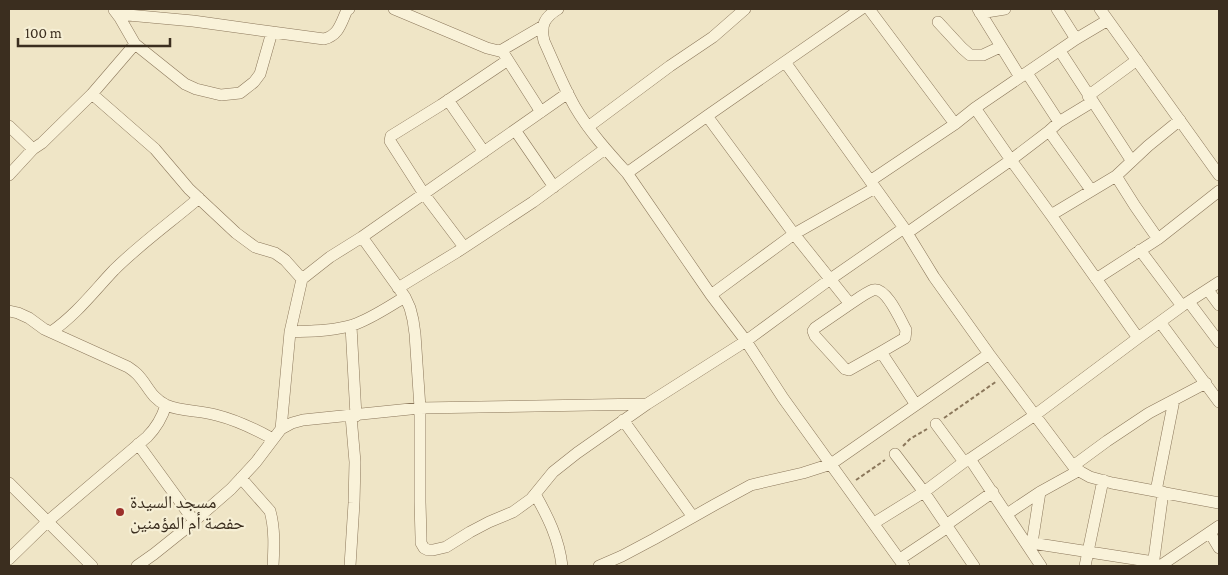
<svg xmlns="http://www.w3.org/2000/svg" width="1228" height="575" font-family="'Crimson Pro','Noto Naskh Arabic',serif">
<rect width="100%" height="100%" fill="#efe5c6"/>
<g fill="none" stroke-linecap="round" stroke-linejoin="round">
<g stroke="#8b775b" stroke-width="12">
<path id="minor" d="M394,9L487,48L499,51L502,50L543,26
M558,9C545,17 540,25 544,41C554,63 563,86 575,107C589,131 608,152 627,173
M861,9L707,116L627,173L711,295L746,341L783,398L904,566
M869,9L955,124
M978,9L1020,77
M1057,9L1076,39
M1100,9L1219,175
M114,10L120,18L135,44
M980,13L1005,9
M117,14L193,21L272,32
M938,22L962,48L970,55H983L1000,47
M1060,51L1131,160
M504,54L541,112
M785,62L904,228L934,277L989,354L1073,466L1081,472L1090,477L1112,483L1219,503
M1027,73L1059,122
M568,93L362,237L405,297L410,308L413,320L415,334L420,408V502L421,537V543L424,548L428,550H433L446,547L470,532L489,522L513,512L531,499L553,472L577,453L647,404L746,341L829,280L904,228
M92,94L135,44L185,84L196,89L221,95L240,93L254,82L260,74L272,32L324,39C339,35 341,23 347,10L349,9
M1088,96L1137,60
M448,100L484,152
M975,108L1011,160L1051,215L1138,338
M707,116L794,234L850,304L815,328L813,331L815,336L845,369L849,370L881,352L905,338L906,330C901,321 886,286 873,290C867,292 856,300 850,304
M9,126L33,149L42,143L92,94L155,149L189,189L236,233L255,247L275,253L285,260L302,279
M588,127L670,66L713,37L745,9
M515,130L554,187
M1049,131L1091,190
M9,175L33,149
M1116,176L1135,206L1158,239
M870,181L955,124L975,108L1076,39L1108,20
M1051,215L1116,176L1148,146L1180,120
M907,233L1011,160L1049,131L1059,122L1092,102
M464,247L424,194L390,141L391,136L441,105L508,60
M1140,250L1182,306
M1096,279L1158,239L1219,191
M398,288L457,252L533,202L605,149
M1208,290L1219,305
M711,295L794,234L875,188
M1189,302L1219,342
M9,311L18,313L29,318L44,329L128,367C131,369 134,371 137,374C148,385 150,397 166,405C182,412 199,410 216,415C236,420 255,429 273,439
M1160,322L1219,402
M351,326L356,416
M51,332C76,315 94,291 114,270C140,244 171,222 199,198
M290,332C311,331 333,331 353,325C371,319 388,307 405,297
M881,352L916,405
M623,420L693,517
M936,424L964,462
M281,429L290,332L302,279L330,257L362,237
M138,444L194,521
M895,454L924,492L974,566
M970,459L1041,566
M1073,466L1107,441L1149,413L1206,383
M241,478L270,511C275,529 274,548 273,566
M9,483L92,566
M1156,491L1174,400
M535,494C548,517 559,539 562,566
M1007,514L1040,492L1078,471
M874,523L924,492L964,462L970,459L1035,415L1138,338L1182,306L1219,282
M946,525L993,492
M1210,533L1219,548
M1025,542L1154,562
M1032,543L1040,492
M9,559L47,522L147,437C157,427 162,418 166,405
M900,559L948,527
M137,566L154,554L184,530L231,489L256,462L281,429L292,423L303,420L420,408L647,404
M350,566L354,503L355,462L351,416
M599,566L622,556L654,539L716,504L751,485L803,473L831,464L989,354
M1085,566L1103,480
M1153,566L1163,492
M1160,566L1219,526"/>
</g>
<path stroke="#8b775b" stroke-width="2" stroke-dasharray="4 2.5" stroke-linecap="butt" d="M944,418L997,381
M903,446L910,439L927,429
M856,480L885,460"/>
<use href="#minor" stroke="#f9f2d9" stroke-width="11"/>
</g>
<circle fill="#9b2f2a" stroke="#f6efd5" stroke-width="2" cx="120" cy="512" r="5"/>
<g text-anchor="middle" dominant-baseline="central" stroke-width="4.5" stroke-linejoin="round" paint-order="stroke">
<g font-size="18" fill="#3b2e1f" stroke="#f6efd5" text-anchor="start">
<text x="130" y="502">مسجد السيدة<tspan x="130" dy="21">حفصة أم المؤمنين</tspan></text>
</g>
</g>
<rect width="1228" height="575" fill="none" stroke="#3b2e1f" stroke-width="20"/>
<path d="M18 38v8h152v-8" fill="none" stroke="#3b2e1f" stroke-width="2.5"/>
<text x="25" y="38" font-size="15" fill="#3b2e1f" stroke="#f6efd5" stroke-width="4" paint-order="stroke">100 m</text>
</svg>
